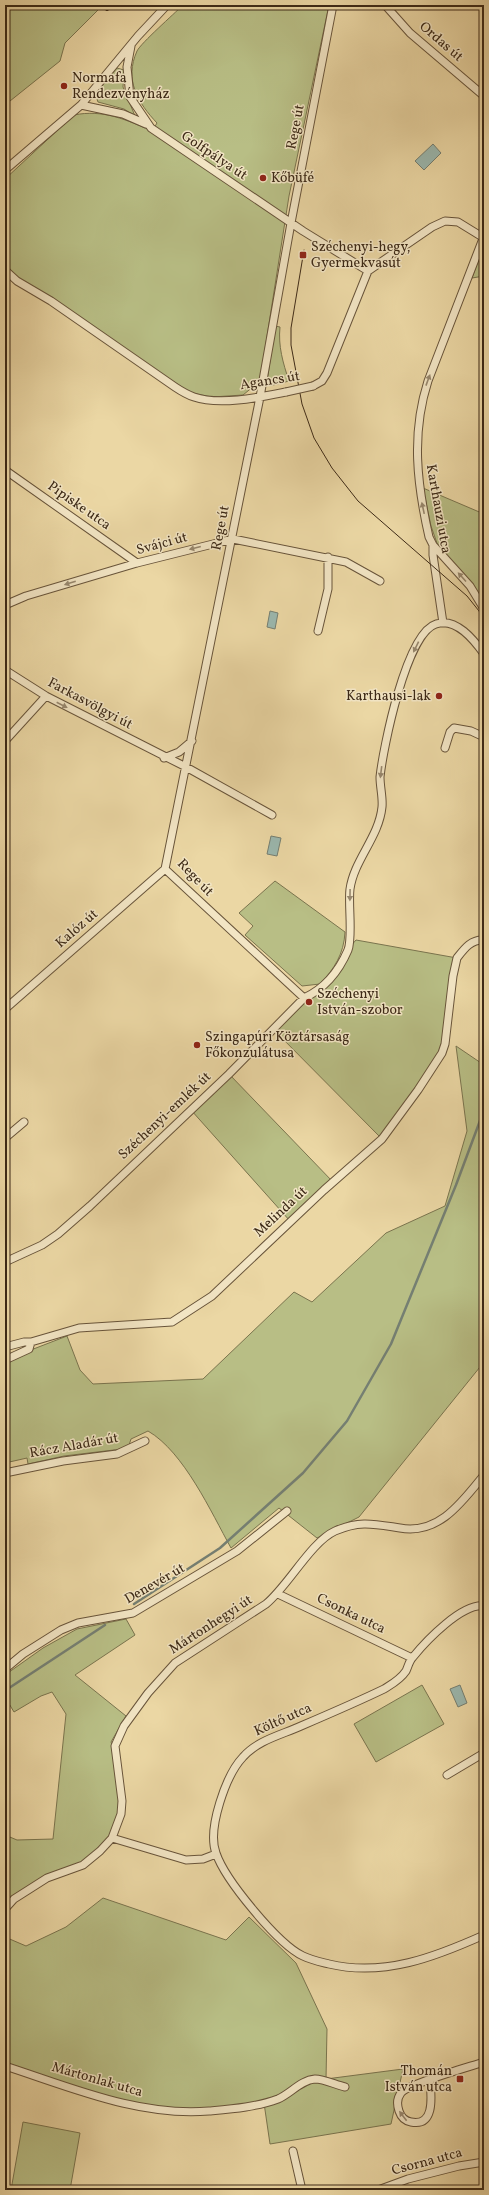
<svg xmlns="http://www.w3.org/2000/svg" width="489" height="2195" font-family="Vollkorn,serif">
<rect width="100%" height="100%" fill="#ebd7a4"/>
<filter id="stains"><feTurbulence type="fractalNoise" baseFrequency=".005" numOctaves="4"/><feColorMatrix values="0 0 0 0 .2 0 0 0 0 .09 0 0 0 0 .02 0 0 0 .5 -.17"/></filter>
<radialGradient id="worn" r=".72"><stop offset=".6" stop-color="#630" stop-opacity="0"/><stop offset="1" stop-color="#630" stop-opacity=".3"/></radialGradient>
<path fill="#b8be85" stroke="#7a744e" d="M5,5H103L65,43L60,61L5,105Z
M183,5H329L289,196L260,381L243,395L212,397L191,393L16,278L5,265V179L74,115C103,109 127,120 152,131L157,123C138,103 124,80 137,51C141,43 174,14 183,5Z
M117,68L124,70L123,87L135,116L124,109L98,102L95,94Z
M479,258L484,259V276L472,278Z
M275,326L280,327C278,346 283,363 289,381L273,385L267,382Z
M423,488L484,514V605L438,546L431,526Z
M275,881L345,932C344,954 334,969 320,984L302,986L245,935L253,926L239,913Z
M356,940L457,958L445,1044L382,1139L273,1029L322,987L349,948Z
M456,1046L484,1065V1362L359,1517L317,1538L279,1508L231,1548C211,1512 184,1452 148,1431L131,1439L129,1445L122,1449L64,1456L28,1464L27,1458L5,1463V1360L67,1336L80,1370L93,1384L203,1379L294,1292L312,1302L386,1233L445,1206L467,1131Z
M229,1074L333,1182L290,1221L191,1110Z
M126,1619L135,1635L75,1675L126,1716L111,1742L116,1755L122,1801L112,1838L83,1865L47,1878L5,1909V1835L17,1840L53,1839L66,1714L52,1692L41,1696L14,1712L5,1697V1675L43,1648L77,1629Z
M422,1685L444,1724L376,1762L354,1724Z
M103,1898L226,1940L249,1917L296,1963L327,2029L326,2079L403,2069L391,2124L270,2144L264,2103L209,2111L121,2103L5,2066V1937L26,1946L66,1927Z
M23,2122L80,2133L70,2190H11Z"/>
<path fill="#9bb8af" stroke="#757f72" d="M433,144L441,153L424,170L415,161Z
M270,611L278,613L275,629L267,627Z
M271,836L281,838L277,856L267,854Z
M460,1685L467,1703L458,1707L450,1689Z"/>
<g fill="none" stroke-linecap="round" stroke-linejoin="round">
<path stroke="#757f72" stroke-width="2.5" d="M134,1604L220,1548L303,1473L347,1421L391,1344L456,1185L484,1110
M6,1690L105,1625"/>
<g stroke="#68543a" stroke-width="9">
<path id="minor" d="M385,5L410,33L484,96
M131,46L127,67L130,97L151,128L303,231L368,271
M81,105L123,114L146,124
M5,170L81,105L138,36L167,5
M5,270L17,281L51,301L175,387C181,391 188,395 194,397C220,406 261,397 286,392
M313,386L322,381L327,373L368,271L432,227L445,221L458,222L484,238
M5,470L137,563
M433,545L470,586L484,609
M5,605L26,596L137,563L233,539L346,562L380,581
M443,623L433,555V545L429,537C417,484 411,434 428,381L484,236
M318,631L328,589V557
M5,670L46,696L186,767L272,815
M5,741L46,696
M445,748L450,732L454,728L471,731L484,737
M164,758L179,752L192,741
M165,869L260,397L291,223L333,5
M165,869L304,998
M5,1009L165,869
M5,1138L24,1122
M5,1262L42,1245L58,1234L90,1206L229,1074L304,998C326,988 339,971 348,950C353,937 348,904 350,889C354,860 379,837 382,807C383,798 380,787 380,777C383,749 406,633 436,624C456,617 474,640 484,654
M5,1347L24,1342H31L79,1328L172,1322L212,1296L324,1190L382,1139L418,1090L442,1053L445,1044L453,976L457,958C464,949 471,939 484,940
M5,1360L29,1349L31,1342
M5,1473L63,1461L117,1454L145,1441
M278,1594L412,1658
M484,1606C462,1603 426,1641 413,1657C409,1661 408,1667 406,1671C400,1680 392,1684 384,1689C357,1702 329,1714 301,1726C281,1735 258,1740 243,1757C226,1775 207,1829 216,1853C225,1880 278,1944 303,1956C311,1960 321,1962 329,1964C384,1977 435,1957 484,1935
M5,1669L23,1654L61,1630L78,1623L133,1613L237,1551L287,1511
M447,1775L484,1753
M112,1838L186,1860L203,1859L216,1854
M5,1909L14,1899L47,1878L83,1865L100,1851L112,1838L121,1814L122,1801L115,1746L124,1726L148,1693L175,1663L266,1604C288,1586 311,1542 335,1531C360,1520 374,1524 400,1528C439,1535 462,1502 484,1475
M5,2066C70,2087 139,2117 209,2111C231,2109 257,2107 278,2099C290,2094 301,2080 315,2079C324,2079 336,2085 345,2087
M430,2080C431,2094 436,2127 411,2122C405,2121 401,2117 399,2111C397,2105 397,2098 401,2093C408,2084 469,2067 484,2062
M293,2151L302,2190
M378,2190L408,2179L459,2166L484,2162"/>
</g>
<use href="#minor" stroke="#f2e5c4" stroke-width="7"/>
<path stroke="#3c2916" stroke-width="1" d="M304,250L291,328V345L302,404L314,438L332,468L358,501L467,596L479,611L484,621"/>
<g stroke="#3c2916" stroke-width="4">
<path id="rail" d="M107,9L111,5"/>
</g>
<use href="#rail" stroke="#f2e5c4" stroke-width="2.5" stroke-dasharray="8" stroke-linecap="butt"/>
<g stroke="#68543a" stroke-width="9" stroke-linecap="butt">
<path id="minor-bridge" d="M286,392L313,386"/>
</g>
<use href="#minor-bridge" stroke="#f2e5c4" stroke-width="7"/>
</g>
<defs><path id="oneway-solid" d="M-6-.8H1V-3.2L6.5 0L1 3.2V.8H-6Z"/></defs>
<g fill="#97876d">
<use href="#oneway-solid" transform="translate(428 380) rotate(-70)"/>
<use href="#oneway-solid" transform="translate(423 508) rotate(-102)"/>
<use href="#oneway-solid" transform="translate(195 548) rotate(166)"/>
<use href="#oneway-solid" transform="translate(462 577) rotate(-132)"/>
<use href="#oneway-solid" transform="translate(70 583) rotate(163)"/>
<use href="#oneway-solid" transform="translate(416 647) rotate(116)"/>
<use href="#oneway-solid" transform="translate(62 705) rotate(27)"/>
<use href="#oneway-solid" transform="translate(381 772) rotate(97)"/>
<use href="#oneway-solid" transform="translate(350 895) rotate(91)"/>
<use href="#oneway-solid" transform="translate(403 2116) rotate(-127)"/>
</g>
<g fill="#8f2418" stroke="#f2e5c4" stroke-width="1.5">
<circle cx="64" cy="86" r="4"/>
<circle cx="263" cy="178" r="4"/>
<rect x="299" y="251" width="8" height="8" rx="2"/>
<circle cx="439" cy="696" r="4"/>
<circle cx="309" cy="1002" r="4"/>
<circle cx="197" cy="1045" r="4"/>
<rect x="456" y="2075" width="8" height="8" rx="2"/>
</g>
<g text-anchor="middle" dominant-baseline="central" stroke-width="3" stroke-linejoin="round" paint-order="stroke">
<g font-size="14" fill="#3c2916" stroke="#f2e5c4">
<text transform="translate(441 42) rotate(41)">Ordas út</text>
<text transform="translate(296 127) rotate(-79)">Rege út</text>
<text transform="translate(214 156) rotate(34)">Golfpálya út</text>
<text transform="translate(270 381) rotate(-9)">Agancs út</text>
<text transform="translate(79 506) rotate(35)">Pipiske utca</text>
<text transform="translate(438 509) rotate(80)">Karthauzi utca</text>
<text transform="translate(221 528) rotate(-79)">Rege út</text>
<text transform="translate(162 544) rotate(-15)">Svájci út</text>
<text transform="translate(90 704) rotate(28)">Farkasvölgyi út</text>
<text transform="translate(195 878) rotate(46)">Rege út</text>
<text transform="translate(77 929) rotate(-41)">Kalóz út</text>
<text transform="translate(165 1116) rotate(-43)">Széchenyi-emlék út</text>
<text transform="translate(281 1212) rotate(-43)">Melinda út</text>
<text transform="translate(74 1446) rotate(-10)">Rácz Aladár út</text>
<text transform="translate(155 1584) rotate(-30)">Denevér út</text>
<text transform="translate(351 1614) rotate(26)">Csonka utca</text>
<text transform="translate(211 1625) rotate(-33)">Mártonhegyi út</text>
<text transform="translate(283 1720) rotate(-24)">Költő utca</text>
<text transform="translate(97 2080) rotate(16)">Mártonlak utca</text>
<text transform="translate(427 2162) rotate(-15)">Csorna utca</text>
</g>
<g font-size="14" fill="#3c2916" stroke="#f2e5c4" text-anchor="start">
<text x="72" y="78">Normafa<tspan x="72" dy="16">Rendezvényház</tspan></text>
<text x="271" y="178">Kőbüfé</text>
<text x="311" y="247">Széchenyi-hegy,<tspan x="311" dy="16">Gyermekvasút</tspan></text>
<text x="431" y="696" text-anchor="end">Karthausi-lak</text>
<text x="317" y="994">Széchenyi<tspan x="317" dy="16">István-szobor</tspan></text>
<text x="205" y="1037">Szingapúri Köztársaság<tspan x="205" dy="16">Főkonzulátusa</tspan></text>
<text x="452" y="2071" text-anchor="end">Thomán<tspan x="452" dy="16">István utca</tspan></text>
</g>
</g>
<rect width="489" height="2195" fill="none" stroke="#ebd7a4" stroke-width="20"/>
<rect x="6" y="6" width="477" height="2183" fill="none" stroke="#3c2916" stroke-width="2"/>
<rect x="10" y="10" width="469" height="2175" fill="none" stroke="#3c2916"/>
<rect width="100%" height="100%" filter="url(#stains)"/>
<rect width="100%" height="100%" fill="url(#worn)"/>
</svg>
